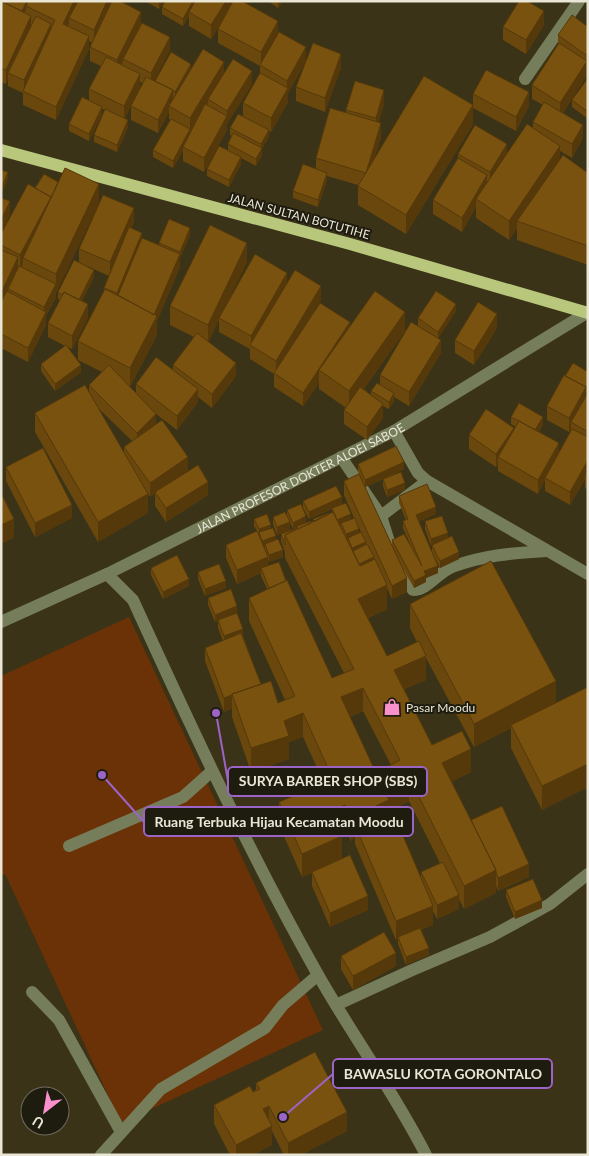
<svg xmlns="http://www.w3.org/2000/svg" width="589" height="1156" font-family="Lato,sans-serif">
<rect width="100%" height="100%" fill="#3a3317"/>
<path fill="#6a3206" d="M129,617L323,1030L121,1123L5,874L1,876V676Z"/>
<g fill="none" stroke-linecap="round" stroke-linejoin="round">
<g stroke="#767d5a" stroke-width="12">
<path d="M525,79L579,1"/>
<path d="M394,431L418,473L427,481L588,574"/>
<path d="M341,457L381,516L391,548"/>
<path d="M381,516L427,481"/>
<path d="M400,569L413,590C428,590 438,572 452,567C483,555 514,553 547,551"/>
<path d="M107,574L133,600C191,727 249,852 317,973C352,1035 394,1092 426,1155"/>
<path id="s1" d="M1,622L107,574L394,431L588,312"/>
<path d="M69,846L183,797L212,771"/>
<path d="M32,992L59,1020L121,1132"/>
<path d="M336,1005L410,971L490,937L550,904L588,874"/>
<path d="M101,1155L161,1089L265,1028L283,1005L318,975"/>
</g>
<path stroke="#b9c77c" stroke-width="12" d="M1,150L350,244L588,313"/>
</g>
<path fill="#69470d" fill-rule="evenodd" d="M1,1H76V5L111,1V5L141,24L170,50L154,81H155L191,69L224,73L252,84L227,124V130L204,172L183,161V150L173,168L153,157V150L170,120L169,119V112L158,133L131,120V106L143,83L140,82V87L125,118L128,127L117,152L94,142V135L105,110L102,109V114L89,141L69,131V124L89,101V89L101,66L90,61V47L92,43L89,41V49L56,120L23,105V93L8,86V78L6,84L1,82Z
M145,1H163L159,9Z
M194,1V2L278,34L306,61L341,68L325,112L296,101V87L306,61L288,93V102L271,132L269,131V137L262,149V155L256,166L241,158V164L229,187L207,176V169L228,150V144L232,136L230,135V128L243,116V103L260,73V66L218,43V29L225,16L211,39L189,26V16L183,26L162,14V7Z
M268,1H283L278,8Z
M544,25L526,54L503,40V27Z
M588,27L587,75L563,113L583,138L572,158L560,151V159L588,173V265L517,240V228L509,240L476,218V207L462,232L433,214V200L458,158V154H507L533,128V122L543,105L532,99V85L558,45V35Z
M588,78V119L572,107V100Z
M473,94L529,106L516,131L473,108Z
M384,104L378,123L381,137L374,159L473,124L406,234L358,205V185L327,176V180L318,207L293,198V191L316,169V158L346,113V110Z
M58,182L99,203L56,293V298L46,316V325L28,362L1,348V234L35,188Z
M134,222L131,228L142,238L159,245V243L190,235L180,258V267L157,321V335L130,387L136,393V384L173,370V365L194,337L170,325V306L247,262L227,303L287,283L321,299L305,326H350L405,331L364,389L371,395V391L380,384V375L418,325V318L456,311L438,338L441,353L409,406L394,397V401L389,409L383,406V418L367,440L344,424V410L346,408L319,389V383L303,406L274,387V374L250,359V349L219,332V320L208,342L236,376L212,408L198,397V402L177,430L156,414V424L188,470L173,481L208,495L166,522L155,506V493L150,497L144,488L148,513L98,542L35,432V413L89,392V385L102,372L78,360V341L104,292V288L109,276L87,266L94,277L82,301L88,318L72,349L68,347L81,372L55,391L41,371V364L65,346L48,337V323L60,300L58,299V292L79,263V249ZM97,407L132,441L124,447V454Z
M497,328L474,365L455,353V340Z
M588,372V390L586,393V396L588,393V490L585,488V479L570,505L545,491V480L538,494L498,471V465L496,467L469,449V435L514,430L516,427L511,424V417L543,424L539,432L559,453L571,431V429L569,432L547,420V406L565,376Z
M358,464L404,469L384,479L405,490L387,497L383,486V479L365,487L392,545V540L410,544L403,528V521L406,520L399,503V496L436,514L418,522L438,573L426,578V582L414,588L400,563L407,592L392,599L387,588V609L368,618L387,656L417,642L410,628V604L556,703L588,687V787L542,810L511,748V728L474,747L426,658V680L404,689L432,745L471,772L451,782L471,822L529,877L498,891L496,886V893L464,909L459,899V909L437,919L433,911V925L421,930L429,955L406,965L398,944V939L396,940L355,844V838L351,841L345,828L339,830L342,859L368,910L330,927L312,886V873L302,877L279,825V802L325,796L329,794L303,737L289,742V759L251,772L232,717V708L224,712L205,661V648L223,641L218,628V621L215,622L208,605V598L237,613L243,636L261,685L278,703L285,700L249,621V598L267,589L261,576V573L237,584L226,558V545L257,531L254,526V519L271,528L283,557L269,562L268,559V566L286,581L332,678L344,673L285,558V552L281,541V534L293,529L288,518L290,530L277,535L273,524V517H287V510L306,522L311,523L313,522V519L332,513V509L309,519L303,508V501L342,504L351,519L354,518L344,495V481L359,474L358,471ZM356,522L361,532L359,533ZM363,711L391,765L376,773L350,717ZM409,801L440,863L421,872V877L389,811Z
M6,467L72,518L35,537L6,481Z
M425,521L448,538L459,559L440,568L432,552V545H434L431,546L425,529Z
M151,568L189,586L163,599L151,575Z
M198,572L226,588L205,596L198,579Z
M506,890L542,908L515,919L506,897Z
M341,956L396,966L353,990L341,969Z
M256,1083L347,1131L301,1155H284L272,1131V1145L253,1155H230L214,1124V1105L256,1090Z"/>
<path fill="#55390a" d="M27,1H30L26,6V10L22,19V11Z
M74,1H76V11L69,18V24L63,37V24Z
M107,1H111V8L94,44V30Z
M159,1H163L159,9Z
M193,1H194V6L189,12V16L183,26V19Z
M226,1H234L211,39V25Z
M278,1H283L278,8Z
M544,11V25L526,54V40Z
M141,12V25L123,59V62L117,74V60Z
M31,16V30L8,73V78L6,84V70Z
M278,21V35L261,66V52Z
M51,24V37L24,92V80Z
M89,36V49L56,120V107Z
M170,37V50L151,87V73Z
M306,47V61L288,93V102L271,132V118L287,89V81Z
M588,52L587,75L560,117V103L586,63V55Z
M341,54V68L325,112V98Z
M224,62V76L208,99V103L190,131V137L183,147V150L173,168V161L190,130V118Z
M191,64V71L175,100V92Z
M252,71V84L227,124V130L204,172V158L227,116V111Z
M140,74V87L124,120V106Z
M173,90V104L169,106V112L158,133V120Z
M384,90V104L376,132V118Z
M529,92V106L516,131V117Z
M473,105V124L406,234V215Z
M102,107V114L89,141V134Z
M128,120V127L117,152V145Z
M381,123V137L366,187V173Z
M583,125V138L572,158V144Z
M269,130V137L262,149V155L256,166V159L261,150V144Z
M507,144V158L490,186V172Z
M560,146V165L517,221V228L509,240V221Z
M241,157V164L229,187V180Z
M8,172V179L1,196V189Z
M327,173V180L318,207V200Z
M487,175V189L476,199V207L462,232V218Z
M99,184V203L56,293V274Z
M51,197L23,258V264L20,269V255Z
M10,201V215L1,234V220Z
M134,208V222L110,276V262Z
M190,228V235L180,258V267L157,321V335L130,387V368L154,315Z
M142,233V247L117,299V293Z
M247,243V262L220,319L219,318V320L208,344V325Z
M18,257V271L8,289V291L2,304V291Z
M94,270V277L78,309V302Z
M287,273V286L251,346V336Z
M56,284V298L46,316V325L28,362V348L44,316V307Z
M321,286V299L276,375V361Z
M88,304V318L72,349V336Z
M456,304V311L438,339V332Z
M405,312V331L349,410V391Z
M497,314V328L474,365V351Z
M350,322V336L319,370V383L303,406V393Z
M441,340V353L409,406V392Z
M236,363V376L212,408V394Z
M81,365V372L55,391V384Z
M588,383V390L586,393V401L571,422V429L569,432V418Z
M198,389V402L177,430V416Z
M394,393V401L389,409V402Z
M383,404V418L367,440V427Z
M156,414V427L137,446V433Z
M543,417V424L535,438V431Z
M514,428V441L498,457V465L496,467V454Z
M559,443V457L545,478V480L538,494V480Z
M188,457V470L150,497V483Z
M588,460V474L585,475V479L570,505V492Z
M404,462V469L365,487V480Z
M208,482V495L166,522V508Z
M405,483V490L387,497V490Z
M148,494V513L98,542V522Z
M342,497V504L309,519V512Z
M72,505V518L35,537V523Z
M436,507V514L416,523V515Z
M351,514V521L341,523V525L337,527V520Z
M306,516V524L297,526V528L293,530V523Z
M14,519V538L1,544V525Z
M290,522V530L277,535V527Z
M271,525V532H259V537V529Z
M359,529V536L348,538V541L346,542V534Z
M448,533V540L431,546V539Z
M276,536V543L265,544V547L262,548V541Z
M366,542V549L353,554L352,548Z
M283,550V557L269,562V555Z
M459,552V559L440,568V561Z
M268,557V570L261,568V573L237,584V570Z
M374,557V564L358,571V564Z
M438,566V573L426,578V582L414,588V581L424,571Z
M407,578V592L392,599V586Z
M189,579V586L163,599V592Z
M226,581V588L205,596V589Z
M387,585V609L358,622V599Z
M237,606V613L215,622V615Z
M243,629V636L224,643V636Z
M426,656V680L394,694V670Z
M556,681V704L511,725V728L474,747V724Z
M363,688V711L341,720V697Z
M232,695V708L224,712V698Z
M303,713V737L289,742V759L251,772V748L284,721Z
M471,749V772L442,787V763Z
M588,764V787L542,810V786Z
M409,777V801L389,811L355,825V838L351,841V817L384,790Z
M345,805V828L331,834V811Z
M342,836V860L302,877V854Z
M529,864V877L498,891V878Z
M496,870V893L464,909V886Z
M459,895V909L437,919V905Z
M368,896V910L330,927V913Z
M542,900V908L515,919V912Z
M433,906V925L399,939L398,937V939L396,940V921Z
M429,948V955L406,965V957Z
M396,953V966L353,990V976Z
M269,1106V1126L263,1109Z
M347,1112V1131L301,1155H288V1143Z
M272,1126V1145L253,1155H236V1145Z"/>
<path fill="#7a520f" stroke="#55390a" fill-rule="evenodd" d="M1,1L31,16L6,70L1,68Z
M1,1H27L22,11Z
M28,1H74L63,24L89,36L56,107L23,91L55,20L26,6Z
M78,1H107L94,30L69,18Z
M112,1H120L141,12L117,60L90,47Z
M165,1H193L183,19L162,7Z
M195,1H226L211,25L189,12Z
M233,1H242L278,21L261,52L218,29Z
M519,1H527L544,11L526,40L503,27Z
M572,15L588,27V52L586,55L558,35Z
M36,16L51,24L24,80L8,73Z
M142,23L170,37L151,73L123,59Z
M279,32L306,47L287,81L260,65Z
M313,43L341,54L325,98L296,87Z
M559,43L587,61L560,103L532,85Z
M203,49L224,62L190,118L169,106Z
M171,52L191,64L175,92L173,91V90L155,81Z
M106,57L140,74L124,106L89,89Z
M233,59L252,71L227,111L208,99Z
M486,70L529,92L516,117L473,94Z
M260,73L288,88L271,118L243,103Z
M424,76L473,105L406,215L358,186Z
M146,77L173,90L158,120L131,106Z
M588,78V112L572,100Z
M355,81L384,90L376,118L346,110Z
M82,97L102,107L89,134L69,124Z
M544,102L583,125L572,144L533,122Z
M205,104L227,116L204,158L183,147Z
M330,108L381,123L366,173L316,158Z
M105,109L128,120L117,145L94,135Z
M238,114L269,130L261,144L230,128Z
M171,119L190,129L173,161L153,150Z
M527,124L560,146L509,221L476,199Z
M475,125L507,144L490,172L458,154Z
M233,133L262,148L256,159L228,144Z
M219,146L241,157L229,180L207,169Z
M563,155L588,173V246L517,221Z
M458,158L487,175L462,218L433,200Z
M303,164L327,173L318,200L293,191Z
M65,168L99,184L56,274L23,258Z
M1,170L8,172L1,189Z
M44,174L58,182L51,198V197L35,188Z
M28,184L51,197L20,255L1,245V234Z
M103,195L134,208L110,262L79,249Z
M1,198L10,201L1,220Z
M169,219L190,228L180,252L159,243Z
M210,225L247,243L208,325L170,306Z
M129,227L142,233L117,293L104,288Z
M142,238L180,254L154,315L118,295Z
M1,250L18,257L2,291L1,290Z
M255,254L287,273L251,336L219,318Z
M74,260L94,270L79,300L64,292L62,295L58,292Z
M19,266L56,284L44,307L8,289Z
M295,270L321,286L276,361L250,345Z
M105,289L157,316L130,368L78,341Z
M7,291L46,312L28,348L1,334V302Z
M375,291L405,312L349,391L319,370Z
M436,291L456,304L438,332L418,318Z
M64,292L88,304L72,336L48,323Z
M478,302L497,314L474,351L455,340Z
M320,303L350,322L303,393L274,373Z
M411,322L441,340L409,392L380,375Z
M197,333L236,363L212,394L173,365Z
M66,345L81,365L55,384L41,364Z
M156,357L198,389L177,416L136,384Z
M573,363L588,372V383L586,387L565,376Z
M109,365L156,414L137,433L89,385Z
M564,375L586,387L569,418L547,406Z
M377,383L394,393L389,402L371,391Z
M85,385L148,494L98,522L35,413Z
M360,387L383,404L367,427L344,410Z
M588,393V432L571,422Z
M519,403L543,417L535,430L519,421L511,417Z
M486,409L514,428L496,454L469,435Z
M162,420L188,457L150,483L124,447Z
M519,421L559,443L538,480L498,457Z
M572,429L588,437V460L570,492L545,478Z
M396,446L404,462L365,480L358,464Z
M43,448L72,505L35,523L6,467Z
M198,465L208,482L166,508L155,492Z
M588,470V476L585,475Z
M401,472L405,483L387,490L383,479Z
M359,474L407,578L392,586L344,481Z
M427,484L436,507L416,515L438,566L424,571L426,575L414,581L392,540L404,534L422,566L403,521L408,519L399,496Z
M336,486L342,497L309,512L303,501Z
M1,493L14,519L1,525Z
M346,503L351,514L337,520L332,508Z
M301,504L306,516L293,523L287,510Z
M285,512L290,522L277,527L273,517Z
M333,512L360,566L375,559L387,585L358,599L387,656L419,641L426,656L394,670L432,745L462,731L471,749L442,763L496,870L464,886L409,777L384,790L389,800L351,817L345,805L331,811L342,836L302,854L279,802L320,785L325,796L338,790L303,713L284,721L289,736L251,748L232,694L271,681L278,703L295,696L249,598L287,580L332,678L354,669L285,535ZM363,688L400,760L376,773L341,697Z
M329,513V514L314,522L313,519Z
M267,514L271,525L259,529L254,519Z
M442,516L448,533L431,539L425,521Z
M355,518L359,529L346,534L341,523Z
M311,521V523L298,529L297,526Z
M273,528L276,536L262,541L259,532Z
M295,529V530L285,535V545L281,534Z
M257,531L268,557L237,570L226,545Z
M361,532L366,542L352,548L348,538Z
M452,536L459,552L440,561L432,545Z
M278,539L283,550L269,555L265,544Z
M367,544L374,557L359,564L353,551Z
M177,555L189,579L163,592L151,568Z
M491,561L556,681L474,724L410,604Z
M279,562L286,581L269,588L261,568Z
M219,564L226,581L205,589L198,572Z
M231,589L237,606L215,615L208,598Z
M237,613L243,629L224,636L218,620Z
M241,633L261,684L232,694V695L224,698L205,648Z
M588,687V764L542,786L511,725Z
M502,806L529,864L498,878L496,872V870L471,820Z
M392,810L433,906L396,921L355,825Z
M350,855L368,896L330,913L312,872Z
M443,862L459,895L437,905L421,872Z
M533,879L542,900L515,912L506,890Z
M420,928L429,948L406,957L398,937Z
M384,932L396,953L353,976L341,956Z
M315,1052L347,1112L288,1143L269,1106L263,1109L272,1126L236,1145L214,1105L250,1086L253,1092L260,1089L256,1083Z"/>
<defs>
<g id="shop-bare" transform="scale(1.35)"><path d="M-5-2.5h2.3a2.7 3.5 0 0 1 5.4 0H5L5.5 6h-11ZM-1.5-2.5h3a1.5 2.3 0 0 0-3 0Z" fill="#f890cb" stroke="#1e1b0f" stroke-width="2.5" paint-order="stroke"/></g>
</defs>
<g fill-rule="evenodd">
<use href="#shop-bare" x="392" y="707"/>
</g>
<g text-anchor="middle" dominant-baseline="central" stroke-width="4" stroke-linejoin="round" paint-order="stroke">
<g font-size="12" fill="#eae6d6" stroke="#1e1b0f">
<text transform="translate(299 216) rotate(15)">JALAN SULTAN BOTUTIHE</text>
<text stroke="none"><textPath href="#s1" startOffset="332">JALAN PROFESOR DOKTER ALOEI SABOE</textPath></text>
</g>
<g font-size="12" fill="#eae6d6" stroke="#1e1b0f" text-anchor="start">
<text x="406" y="707">Pasar Moodu</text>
</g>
</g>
<path fill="none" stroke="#9c64c6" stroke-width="2" d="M216 713L228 781M102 775L144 822M283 1117L333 1074"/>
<g fill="#9c64c6" stroke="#1e1b0f" stroke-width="2">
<circle cx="216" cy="713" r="5"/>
<circle cx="102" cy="775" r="5"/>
<circle cx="283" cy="1117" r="5"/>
</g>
<g fill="#1e1b0f" stroke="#9c64c6" stroke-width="2">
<rect x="228" y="767" width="199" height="29" rx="5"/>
<rect x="144" y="807" width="269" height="29" rx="5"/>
<rect x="333" y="1059" width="219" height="29" rx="5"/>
</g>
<g font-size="14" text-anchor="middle" font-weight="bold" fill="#eae6d6">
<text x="328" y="786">SURYA BARBER SHOP (SBS)</text>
<text x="279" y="827">Ruang Terbuka Hijau Kecamatan Moodu</text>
<text x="443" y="1079">BAWASLU KOTA GORONTALO</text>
</g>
<rect width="589" height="1156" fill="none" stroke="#eae6d6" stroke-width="5"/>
<g transform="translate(45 1111) rotate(211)"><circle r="24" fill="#1e1b0f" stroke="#706c5f"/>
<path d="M0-4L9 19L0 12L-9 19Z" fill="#f890cb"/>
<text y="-8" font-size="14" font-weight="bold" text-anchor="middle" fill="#eae6d6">U</text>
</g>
</svg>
